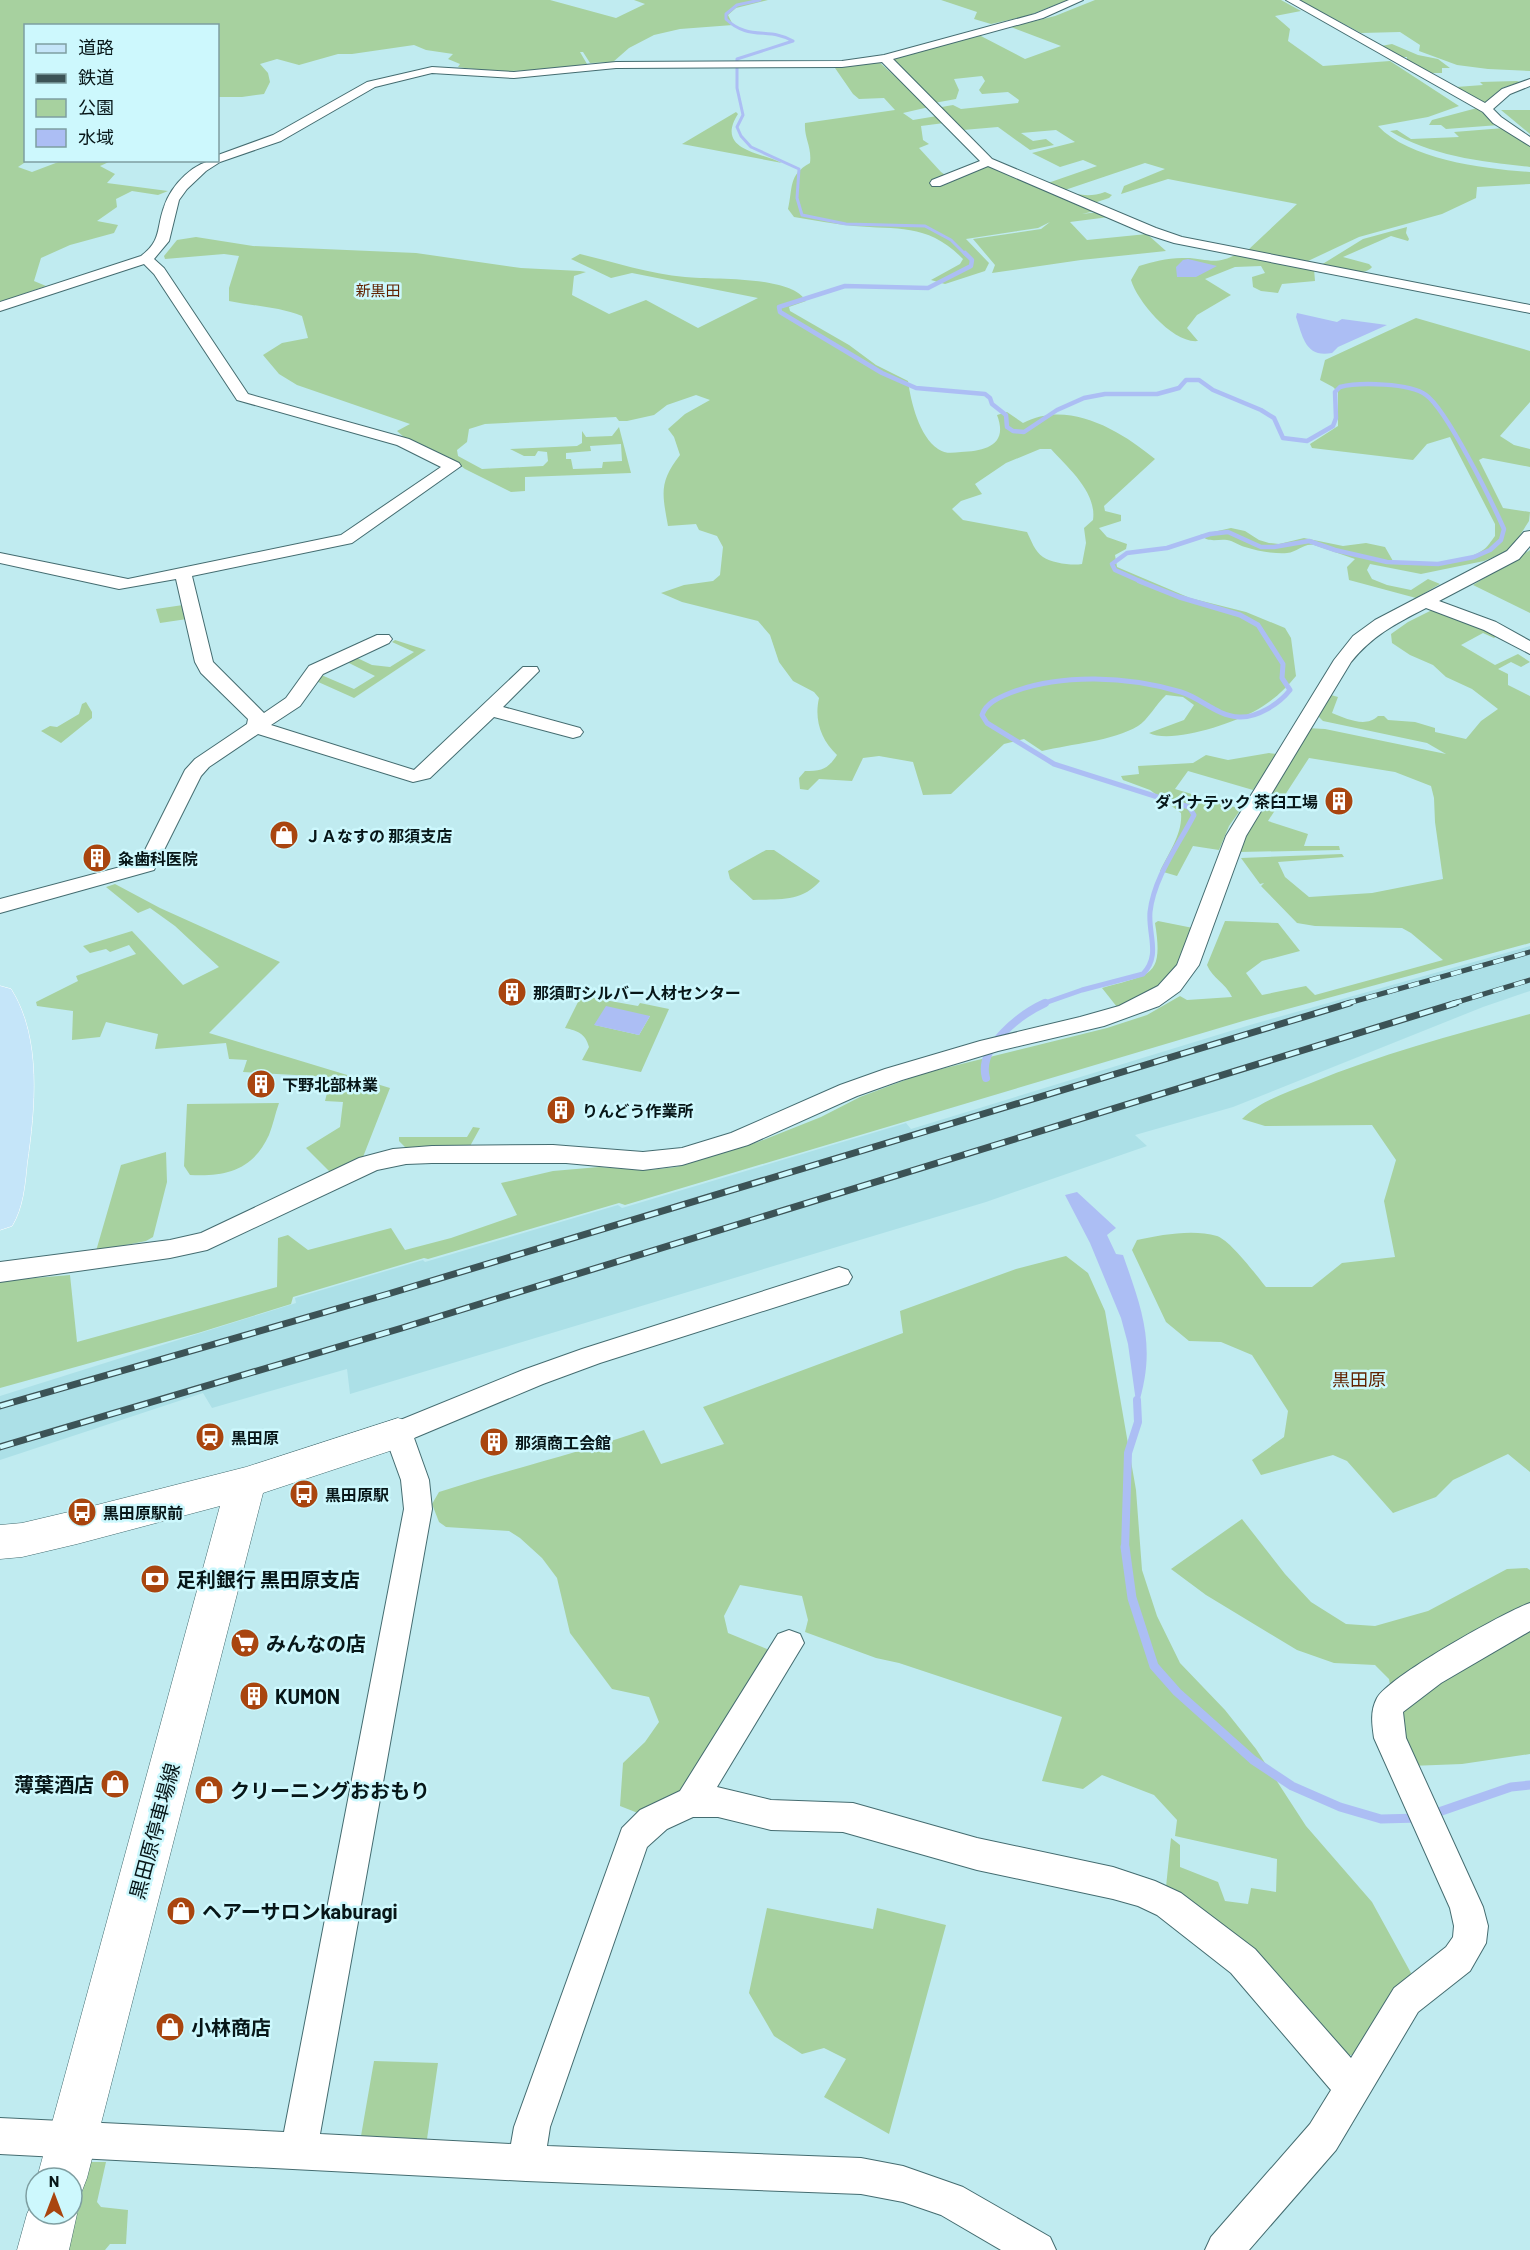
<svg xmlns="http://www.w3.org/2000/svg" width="1530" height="2250" font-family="Barlow,'Noto Sans JP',sans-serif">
<rect width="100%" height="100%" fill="#c0ebf0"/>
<path fill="#ace0e7" d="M1530,946V991L1483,1007L1233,1107L1135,1135L1147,1146L986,1202L350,1394L347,1369L212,1408L203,1393L0,1460V1396L296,1303L295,1298L423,1260L425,1262L618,1205L622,1208L906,1123L911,1129L1250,1025Z"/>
<path fill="#a7d19f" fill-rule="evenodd" d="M0,0H550L616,18L645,4L634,0H768L736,8L728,15L733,25L680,29L654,35L629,48L613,62L590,63L583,52H580L587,64C539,71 506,74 458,67L460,64L448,59L453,54L426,50L414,45L352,54H338L299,65L277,59L260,64L268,73L270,82L264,94L242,97H218V26H26L27,161L18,167L32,172L61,161H111L100,166L115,174L107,183L168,191L158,195L132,191L116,199L117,207L97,221L118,225L114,233L70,245L41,258L34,281L46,286L0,302Z
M941,0H1068L1027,16L991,24L974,19L977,12Z
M1095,0H1281L1301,11L1275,16L1290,29L1288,41L1323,66L1390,61L1459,106L1428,117L1378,126C1410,160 1485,169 1530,172V184L1477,187L1476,198L1442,214L1359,237L1308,261L1248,250L1297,204L1168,179L1121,194L1124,186L1165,169L1145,163L1065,190C1079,196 1091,197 1105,192L1112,195L1109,198L1091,204L1045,184L1097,166L1083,160L1060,167L1032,153L1075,142L1056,130L1021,133L1033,141L1046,139L1054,145L1030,150L998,127L963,130L944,123L921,126L923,140L929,144L919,148L941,172L951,179L985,165L991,166L1095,211L1082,214L1098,212L1109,217L1070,222L1087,240L1147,234L1166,251L1081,260L992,273L995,265L973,239L1041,229L1050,222L1038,228L966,239L989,263L985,271L945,284L931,280L960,264L963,259C928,223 898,230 854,226C834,224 814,220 794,217L788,209C793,188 788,175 810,163C812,146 804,139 805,123L895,110L884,98L859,99L853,94L835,68L878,61L929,107L903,113L913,120L943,115L936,108L953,105L961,109L1018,103L1019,100L1008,92L982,94L979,90L985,81L982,76L954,79L959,90L956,99L934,103L891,58L979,35L1025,59L1061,46L1011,27L1055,16Z
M1299,0H1530V71L1488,69L1457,65L1419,51L1420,45L1400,32L1361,33Z
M1392,44L1418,55L1438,59L1450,68H1442V73H1431L1407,60V57H1399L1381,46Z
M1517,81L1520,82L1502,88L1485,103L1456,87L1483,85L1480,82Z
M1477,108L1499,125L1446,129L1441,125H1429L1432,120Z
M1501,110H1530V134Z
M736,112L738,114C715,150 760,152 782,163L682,144Z
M1504,128L1530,145V167C1484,162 1430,156 1390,131L1397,130L1411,139L1459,137L1454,132Z
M1407,227L1406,233L1409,239L1408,241L1391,236L1343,257L1369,264L1372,267C1362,279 1335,268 1321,265L1363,239Z
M196,237L253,246L416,253L521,268L580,271L586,272L574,276L572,295L609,314L646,300L698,328L758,298L632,273L611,278L571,259L580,254C614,262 650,274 685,277C712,280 791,275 806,301L789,307L790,311L849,345L876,365L908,381C911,402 919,436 938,449C945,454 952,453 961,452C984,451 1009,446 997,415L1007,412L1023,423C1068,399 1120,430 1155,459L1104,506L1105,511L1121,515V521L1099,528L1107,537L1127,544L1126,549L1115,555L1117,567L1190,598L1246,612L1285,628L1291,638L1296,676C1284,691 1270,703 1253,712C1231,724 1171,744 1149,733L1184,720L1194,705L1183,697L1166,695C1157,703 1147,721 1138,726C1113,741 1071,744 1042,751L1024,739L1004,744L951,794L923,795L913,762L879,756L863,758L852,781L819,779L808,790L800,789L799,778L805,771C822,771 828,769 837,755C821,740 814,720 819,698L814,692L793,681L779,662L770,635L758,621L682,602L661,593L684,585L713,581L720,575L723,547L717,536L699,530L696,524L668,526C662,493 659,482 680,455L674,437L668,429L685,414L710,400L696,395L667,405L654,415L627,421H619L616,417L485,424L469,429L467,442L457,450L458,456L482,469L543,466L548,461L547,452L538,451L535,456H524L510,449L577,446L582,443V431L586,437L612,436L619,427L631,473L525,477V491L511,492L465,469L450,458L405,438L397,431L410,424L297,385L279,374L263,355L282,343L308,338L302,316C279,307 254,306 229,301V288L239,256L224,254L165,259L164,256L177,240ZM621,444L622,461L603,462L602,468L573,469L571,459H566V453L591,451L590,446ZM1040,449H1051C1068,468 1097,492 1093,520L1084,528L1086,543L1082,564C1072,566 1052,563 1043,557C1035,552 1031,540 1027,532L963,520L952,509L961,501L982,494L975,484L1006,463Z
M1237,254L1314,269L1315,281L1282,284L1278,293L1261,291L1253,287L1252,277L1265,273L1261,266L1235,267L1205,279L1231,295L1197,315L1187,328L1198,341C1173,344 1137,301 1131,280L1139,266C1153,262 1166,258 1182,258C1206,257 1213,267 1237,254Z
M1416,318L1530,351V402L1500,436L1514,445L1530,449V467L1483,458L1479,460L1503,508L1530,512L1529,521L1515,543L1508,551L1484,561L1421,574L1370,564L1367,570L1372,579L1387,585L1411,590L1428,579L1440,584L1416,598L1349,580L1347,567L1355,559L1314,545C1303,543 1298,552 1287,553C1275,554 1257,551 1245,547C1238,545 1234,541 1227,540C1216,539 1209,543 1200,535L1231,528L1245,531L1259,540L1269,543L1279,544L1304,538L1343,546L1366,543L1385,547L1393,561C1417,564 1462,565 1483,550C1488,547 1491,541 1495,536V524L1450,437L1427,444L1413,460L1312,448L1310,444L1338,426V392L1333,387L1320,380L1325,360Z
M1530,550V613L1473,585Z
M183,605L187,619L160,623L156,609Z
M1434,609L1497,636L1494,638L1483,633L1461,645L1495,665L1518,654L1530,662L1521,667L1511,662L1498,669L1508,674V685L1530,696V943L1243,1021L625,1205L619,1203L428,1259L424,1258L293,1297L291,1304L198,1333L0,1388V1281L70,1275L77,1342L277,1287L278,1238L288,1235L308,1250L391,1228L405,1250L451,1238L517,1215L501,1183L553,1171L599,1167L649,1170L676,1167L758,1142L821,1117L860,1097L921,1074L1107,1028L1147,1015L1180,996L1187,1000L1232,997C1226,983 1212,978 1207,965L1225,921L1278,923L1300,951L1262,961L1246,973L1262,995L1306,986L1315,995L1443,960L1411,933L1402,928L1315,926L1297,923L1261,886L1264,883L1260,884L1241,858L1342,854L1344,857L1278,862L1285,877L1309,897L1372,893L1443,879L1435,822L1434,798L1431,786L1395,772L1309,758L1268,821L1308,834L1304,846H1339L1340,850L1239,852L1243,838L1307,728L1325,729L1446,754L1427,743L1323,721L1318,716L1331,695L1338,697L1332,713C1347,719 1366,728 1378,716H1384L1388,720L1415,722L1435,728V732L1466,739L1481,721L1498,709L1472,689L1446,677L1433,665L1410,655L1392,643L1391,634L1408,622Z
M395,640L426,650L354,698L316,681L319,674L354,689L375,676L345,661L353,656L372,665L390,667L414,652L392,642Z
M86,702L92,712V718L61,743L41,731L50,726L57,727L79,714L82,704Z
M1269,753L1277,754L1253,790L1188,771L1175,789L1241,809L1229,826L1219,850L1193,846L1177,876L1160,871C1168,854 1183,833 1181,813L1150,790L1123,780L1121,776L1139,774L1138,766L1193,763L1206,755L1228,760Z
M766,850H774L820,881C802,902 779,899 753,900L730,879L728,871Z
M115,884L160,908L280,962L209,1033L390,1088L363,1157L354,1163L331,1173L306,1148L340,1127L343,1102L325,1101L331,1077L243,1072L247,1060L229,1059L226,1043L155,1049L158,1034L106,1022L100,1037L72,1040L73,1011L37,1006L36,1002L78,981L76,976L136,954L129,945L110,952L106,949L90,953L83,946L132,931L183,985L219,967L175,926L150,908L138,913L106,887Z
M1158,921L1193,928L1171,983L1117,1007L1102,988C1150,974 1164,978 1155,923Z
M588,997L638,1006L640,1003L669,1009L641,1072L582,1060L589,1047C585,1033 578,1031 565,1028L579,1000ZM650,1016L639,1035L595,1025Z
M1530,1014V1472L1508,1454L1453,1480L1436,1497L1393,1513L1347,1461L1333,1455L1261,1475L1252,1460L1284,1437L1288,1411L1252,1355L1221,1342L1189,1341L1166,1322L1132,1250L1137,1240C1161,1235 1192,1229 1217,1236C1231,1241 1256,1275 1266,1287H1312L1342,1263L1395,1257L1384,1201L1396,1160L1372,1125L1265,1126L1242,1119C1262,1100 1286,1093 1311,1083C1381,1054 1456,1034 1530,1014Z
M279,1103C275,1114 273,1125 269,1135C253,1170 226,1177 190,1175L184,1166L187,1104Z
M473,1127L480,1128L469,1148L405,1147L399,1141V1137H467Z
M166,1152L167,1182L153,1237L146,1241L96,1251L121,1165Z
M1066,1256L1088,1273L1105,1311L1136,1490L1142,1570L1157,1616L1180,1663L1225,1710L1256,1749L1306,1826L1372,1902L1411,1973L1400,1993L1357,2055H1345L1166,1887L1171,1838L1180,1845V1867L1218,1882L1225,1901L1248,1904L1251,1888L1276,1892L1277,1859L1175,1836L1177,1820L1154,1795L1102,1775L1083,1789L1042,1781L1062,1717L899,1663L876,1658L805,1632L808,1620L802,1596L740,1585L724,1616L728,1633L767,1649L769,1662L688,1796L648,1817L620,1806L623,1763L645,1742L659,1722L649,1697L612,1689L570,1633L557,1578L542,1558L520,1538L509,1531L446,1527L439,1522L432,1504L439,1492C507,1470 576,1454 644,1430L661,1464L724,1444L703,1407L903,1333L900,1311L1016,1269Z
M1242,1519L1285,1574L1311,1602L1346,1624L1375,1626L1428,1611L1507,1569L1527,1568L1530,1570V1754L1462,1764L1410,1766L1398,1729L1389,1679L1375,1665L1334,1663L1297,1650L1206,1595L1171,1569Z
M767,1908L873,1929L877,1908L946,1925L889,2134L824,2097L846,2059L824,2048L802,2054L774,2036L749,1993Z
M374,2061L438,2063L427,2139L361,2136Z
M90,2162H106L97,2202L101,2207L128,2210L126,2244H110L105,2250H67Z"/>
<path fill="#acbef4" d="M1188,259L1217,266L1196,277H1177L1176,267L1183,260Z
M1297,313L1337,322L1342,319L1387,325L1338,347L1332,353C1306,358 1303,338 1296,317Z
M606,1006L650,1016L639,1035L594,1025Z
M1077,1192L1116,1228L1107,1235L1116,1254L1123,1255C1143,1312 1157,1348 1137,1409L1128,1344L1121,1318L1090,1243L1065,1195Z"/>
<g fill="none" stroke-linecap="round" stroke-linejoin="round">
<path stroke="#acbef4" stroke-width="3" d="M760,0L737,5L726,14V19C748,41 770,27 793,41L737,59V88L743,115L737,127L741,136L751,147L799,169L797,198L802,215L846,224L925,226L951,240L966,255"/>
<path stroke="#acbef4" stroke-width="4.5" d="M965,253L972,260L971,266L928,288L845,286L779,307L780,312L882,373L916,388L985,394L990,398L992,404L1006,415L1007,427L1013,431L1024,432L1057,410L1084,398L1105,394H1157L1179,388L1186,380H1199L1213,390L1261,410L1274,418L1283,438L1307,441L1333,426L1336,418L1335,392L1340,387C1359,382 1410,383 1426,395C1447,410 1492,502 1504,529L1501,540L1490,550L1474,557L1438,564L1387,562L1335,550L1309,541L1274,547H1261L1228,532L1210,534L1167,548L1127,553L1112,564L1115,570L1142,582"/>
<path stroke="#acbef4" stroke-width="5" d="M1042,1004L1082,990L1143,974C1161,955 1148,935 1150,912C1154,877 1178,846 1194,815L1189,807L1054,764L987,723L982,715C986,703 998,698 1010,693C1061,673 1128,676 1181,692C1201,698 1217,716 1239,717C1257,718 1279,704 1290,690L1282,678L1283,664L1258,625L1240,615L1179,597L1139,581"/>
<path stroke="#acbef4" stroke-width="8" d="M986,1078C977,1047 1021,1014 1045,1003
M1125,1549L1128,1453L1138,1422L1137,1400"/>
<path stroke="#acbef4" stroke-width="9" d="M1125,1547L1132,1598L1154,1666L1177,1692L1253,1760L1292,1786L1340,1807L1381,1819L1420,1818
M1433,1814L1511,1787L1530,1785"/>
<g stroke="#446c70" stroke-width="2">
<path id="street" d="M1069,0H1083L1043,18L893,59L992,159L1156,228L1182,237L1530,305V313L1174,243L1146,234L988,166L940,186H932L930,183L932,180L980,161L882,62L842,67L616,68L514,78L432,73L375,87L281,141L220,162L206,171L187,189L179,200L169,241L154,259L164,268L248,394L409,439L459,463L461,466L352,543L192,576L213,662L264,713L286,698L309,666L377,635H389L392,639L389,643L323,674L300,706L271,725L414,770L523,667H537L539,671L503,707L580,728L583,732L580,736L573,738L494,717L430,778L413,782L258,734L209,767L201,776L154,870L0,913V899L139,862L185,770L195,759L247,724L248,719L201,673L195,662L176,579L119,589L0,563V553L128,579L341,535L441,467L397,445L237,400L154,274L144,264L0,311V302L141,256C162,240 156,229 164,207C171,185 195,160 218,160V155L273,135L367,82L432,67L514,72L616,62L842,61L884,55L1035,14Z
M1286,0H1299L1485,103L1502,89L1530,79V86L1510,94L1493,109L1501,117L1530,137V146L1493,123L1483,112Z
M1530,531V546L1519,559L1439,601L1496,622L1530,641V654L1484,630L1426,608C1395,624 1373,635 1351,662L1246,836L1199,965L1180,991L1159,1006L1104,1026L998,1051L902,1080L857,1096L748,1145L682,1165L643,1170L566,1163H432L406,1164L377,1170L207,1250L170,1258L0,1282V1262L170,1240L201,1233L359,1158L393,1149L432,1146L553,1145L643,1152L682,1148L731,1133L840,1085L885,1069L980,1041L1080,1017L1119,1006L1158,986L1177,965L1226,836L1334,660L1353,636L1375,620L1507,551L1524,532Z
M839,1267L848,1270L852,1277L848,1284L600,1363L543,1384L414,1438L429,1480L432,1509L320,2134L511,2144L514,2127L622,1828L640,1810L680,1791L778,1634L789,1630L800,1634L804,1643L717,1787L771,1800L853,1803L977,1838L1113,1867L1155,1881L1181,1893L1255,1949L1351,2058L1394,1988L1446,1947L1453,1937L1454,1926L1450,1908L1374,1738C1372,1724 1370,1711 1377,1698C1390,1676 1504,1612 1530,1603V1631L1441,1683L1403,1712L1406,1738L1483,1907L1488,1926L1486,1943L1470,1971L1418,2012L1336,2150L1249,2250H1205L1211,2237L1310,2124L1331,2090L1231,1973L1157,1915L1138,1906L1113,1899L977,1870L843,1832L771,1830L718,1817H693L667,1829L647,1847L550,2127L547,2146L861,2158L903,2166L963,2187L1050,2237L1056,2250H1001L941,2215L903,2202L861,2194L526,2181L0,2154V2118L284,2132L404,1509L401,1480L384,1433L388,1425L523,1370L582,1349Z"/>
</g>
<g stroke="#446c70" stroke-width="1">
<path id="secondary" d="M398,1418L411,1422L417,1433L411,1444L263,1493L87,2178L80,2196L72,2199V2178H37L220,1506L77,1544L22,1557L0,1559V1525L22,1523L77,1510L246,1467Z
M36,2195V2214H72V2201L77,2214L69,2250H17L27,2214Z"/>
</g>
<g stroke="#fff" stroke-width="1">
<path id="primary" d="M0,986L11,989C42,1038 35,1109 27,1164C25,1185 23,1208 12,1226L0,1230Z"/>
</g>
<use href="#street" fill="#fff" fill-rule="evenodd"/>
<use href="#secondary" fill="#fff" fill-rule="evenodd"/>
<use href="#primary" fill="#c5e5f9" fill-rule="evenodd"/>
<g stroke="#3c5356" stroke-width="5">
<path id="rail-far1" d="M1345,1004L1530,952
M1451,1004L1530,980"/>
</g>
<g stroke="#3c5356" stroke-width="7">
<path id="rail" d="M0,1406L388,1294L1350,1003
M0,1447L402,1328L1456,1003"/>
</g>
<use href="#rail-far1" stroke="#cdf8fd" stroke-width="4" stroke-dasharray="11" stroke-linecap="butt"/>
<use href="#rail" stroke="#cdf8fd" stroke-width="4.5" stroke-dasharray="14" stroke-linecap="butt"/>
</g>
<defs>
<g id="building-disc" transform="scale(1.5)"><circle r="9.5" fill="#a9450f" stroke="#cdf8fd"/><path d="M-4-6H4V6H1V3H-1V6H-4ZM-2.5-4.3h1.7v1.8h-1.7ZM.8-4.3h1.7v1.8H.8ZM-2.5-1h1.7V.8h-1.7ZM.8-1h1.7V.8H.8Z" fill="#fff"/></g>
<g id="shop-disc" transform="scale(1.5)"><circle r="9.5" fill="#a9450f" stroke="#cdf8fd"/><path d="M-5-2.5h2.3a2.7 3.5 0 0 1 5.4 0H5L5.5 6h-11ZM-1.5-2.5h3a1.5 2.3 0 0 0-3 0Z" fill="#fff"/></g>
<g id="station-disc" transform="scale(1.5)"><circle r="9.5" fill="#a9450f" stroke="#cdf8fd"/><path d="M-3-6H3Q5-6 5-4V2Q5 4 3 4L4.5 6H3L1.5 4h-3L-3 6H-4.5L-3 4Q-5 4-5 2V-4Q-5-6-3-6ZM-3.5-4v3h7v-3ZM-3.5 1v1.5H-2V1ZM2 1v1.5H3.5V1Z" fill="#fff"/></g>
<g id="bus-disc" transform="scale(1.5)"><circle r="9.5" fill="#a9450f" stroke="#cdf8fd"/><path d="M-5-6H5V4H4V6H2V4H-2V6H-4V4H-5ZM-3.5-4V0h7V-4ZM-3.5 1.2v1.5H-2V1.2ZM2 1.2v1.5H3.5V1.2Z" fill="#fff"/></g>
<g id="bank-disc" transform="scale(1.5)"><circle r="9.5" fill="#a9450f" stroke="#cdf8fd"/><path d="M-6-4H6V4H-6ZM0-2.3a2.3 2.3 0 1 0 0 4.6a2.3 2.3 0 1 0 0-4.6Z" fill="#fff"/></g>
<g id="supermarket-disc" transform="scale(1.5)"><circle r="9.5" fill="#a9450f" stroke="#cdf8fd"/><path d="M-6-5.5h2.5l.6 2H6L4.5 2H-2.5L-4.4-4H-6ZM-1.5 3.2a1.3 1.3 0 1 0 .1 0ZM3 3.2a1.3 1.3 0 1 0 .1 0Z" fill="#fff"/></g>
</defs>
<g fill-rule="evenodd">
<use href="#building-disc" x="1339" y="801"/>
<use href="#shop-disc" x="284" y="835"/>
<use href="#building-disc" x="97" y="858"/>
<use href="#building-disc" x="512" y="992"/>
<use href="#building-disc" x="261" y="1084"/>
<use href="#building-disc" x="561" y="1110"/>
<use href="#station-disc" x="210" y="1437"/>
<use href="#building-disc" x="494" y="1442"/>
<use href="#bus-disc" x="304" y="1494"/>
<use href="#bus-disc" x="82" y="1512"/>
<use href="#bank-disc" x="155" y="1579"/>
<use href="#supermarket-disc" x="245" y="1643"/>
<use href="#building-disc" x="254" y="1696"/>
<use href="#shop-disc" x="115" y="1784"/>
<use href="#shop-disc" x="209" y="1790"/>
<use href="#shop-disc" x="181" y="1911"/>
<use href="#shop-disc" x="170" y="2027"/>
</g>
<g text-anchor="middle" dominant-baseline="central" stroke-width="5" stroke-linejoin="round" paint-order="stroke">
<g font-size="15" fill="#612201" stroke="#cdf8fd">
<text x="378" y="290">新黒田</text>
</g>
<g font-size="16" font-weight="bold" fill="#071618" stroke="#cdf8fd" text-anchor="start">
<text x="1318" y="801" text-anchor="end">ダイナテック 茶臼工場</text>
<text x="305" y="835">ＪＡなすの 那須支店</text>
<text x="118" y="858">粂歯科医院</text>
<text x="533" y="992">那須町シルバー人材センター</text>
<text x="282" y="1084">下野北部林業</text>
<text x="582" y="1110">りんどう作業所</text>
<text x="231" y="1437">黒田原</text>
<text x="515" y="1442">那須商工会館</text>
<text x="325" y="1494">黒田原駅</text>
<text x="103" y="1512">黒田原駅前</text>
</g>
<g font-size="18" fill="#612201" stroke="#cdf8fd">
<text x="1359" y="1379">黒田原</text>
</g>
<g font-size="20" font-weight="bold" fill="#071618" stroke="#cdf8fd" text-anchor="start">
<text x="176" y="1579">足利銀行 黒田原支店</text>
<text x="266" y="1643">みんなの店</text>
<text x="275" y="1696">KUMON</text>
<text x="94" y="1784" text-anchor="end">薄葉酒店</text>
<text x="230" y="1790">クリーニングおおもり</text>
<text x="202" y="1911">ヘアーサロンkaburagi</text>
<text x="191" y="2027">小林商店</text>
</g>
<g font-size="20" fill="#071618" stroke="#cdf8fd">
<text transform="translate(154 1831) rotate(-75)">黒田原停車場線</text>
</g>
</g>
<rect x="24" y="24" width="195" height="138" fill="#cdf8fd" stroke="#7e9ea1" stroke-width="1.5"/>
<rect x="36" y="44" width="30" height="9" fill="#c5e5f9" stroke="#7e9ea1" stroke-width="1.5"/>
<text x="78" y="54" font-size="18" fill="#071618">道路</text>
<rect x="36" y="74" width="30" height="9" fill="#3c5356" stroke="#7e9ea1" stroke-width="1.5"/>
<text x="78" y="84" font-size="18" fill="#071618">鉄道</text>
<rect x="36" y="99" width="30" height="18" fill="#a7d19f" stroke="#7e9ea1" stroke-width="1.5"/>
<text x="78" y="114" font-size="18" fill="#071618">公園</text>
<rect x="36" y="129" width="30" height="18" fill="#acbef4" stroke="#7e9ea1" stroke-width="1.5"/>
<text x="78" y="144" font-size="18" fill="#071618">水域</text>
<g transform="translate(54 2196)"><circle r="28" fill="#cdf8fd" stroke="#7e9ea1" stroke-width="1.5"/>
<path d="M0-4.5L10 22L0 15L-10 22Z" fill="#a9450f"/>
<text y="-9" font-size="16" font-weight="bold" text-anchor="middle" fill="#071618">N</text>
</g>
</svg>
